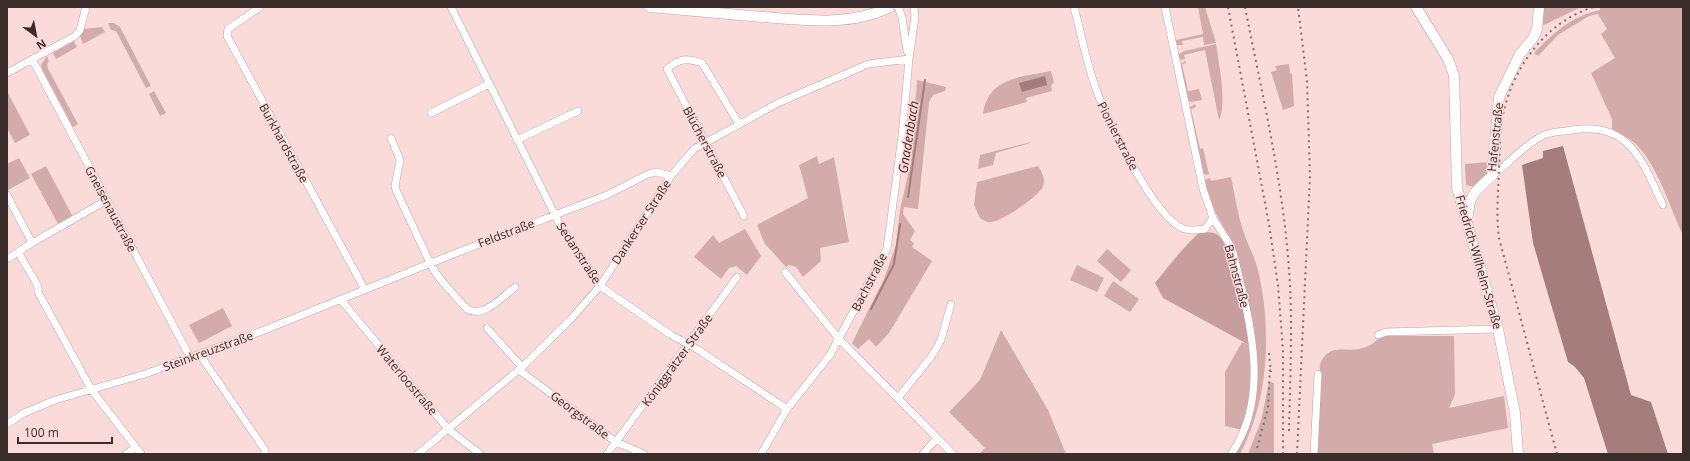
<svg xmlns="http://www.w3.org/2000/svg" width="1690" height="461" font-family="'Open Sans',sans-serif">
<rect width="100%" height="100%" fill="#fadbda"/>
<path fill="#d2abaa" d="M1198,7H1205L1216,43L1204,45L1203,37L1182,41L1183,45H1177L1176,40L1203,34Z
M1543,7H1581L1542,26Z
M1600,7H1683V235C1669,206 1659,168 1636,144C1629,138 1619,133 1612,129V119L1591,73L1615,58L1601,34L1607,29L1598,14L1589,16L1558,35L1538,56L1534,53C1553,33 1572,16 1600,10Z
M108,23H114L120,27L151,86L146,88L116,31L111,30Z
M102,27L105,32L83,44L80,36L84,29Z
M74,41L77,47L56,59L53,53Z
M1216,44C1219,64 1227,103 1219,120L1205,50L1184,55L1185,59L1181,60L1178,55L1184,51Z
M47,56L49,61L47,64L48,69L78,124L73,127L42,69L41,65Z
M1186,61V63L1182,64L1188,91L1199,89L1202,100L1191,102L1189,101L1180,64Z
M1289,64L1290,73L1292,74L1294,106L1283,110L1271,72L1277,70L1275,66Z
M1051,71L1054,82L1051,86L1052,91L1026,98L1027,102L983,114C988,77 1021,77 1051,71Z
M917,80L946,87L945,91L933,95L929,102L918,209L904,207L903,214L915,231L910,240L914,243L912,247L932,261L889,333L876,347L869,339L858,349L852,343L884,279L896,245L900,210L911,161Z
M7,91L30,135L15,143L7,128Z
M154,91L166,113L160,116L149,94Z
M1195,104L1196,107L1191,109L1200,149L1203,148L1209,174L1206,175L1203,173L1190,107Z
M1031,142L1030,143L996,153L993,165L978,169L980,155Z
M817,156L819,164L834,157L849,242L820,248L821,261L803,277L796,267L789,265L786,267L765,244L757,225L808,198L799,165Z
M19,158L30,178L8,190L7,164Z
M1489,162L1488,174L1474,187L1466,185L1465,164Z
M46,166L73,217L58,224L31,174Z
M1038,166C1042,172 1046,179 1043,186C1041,195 1001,222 991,222C987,223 983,220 980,218L974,205L977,182Z
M1231,177C1235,196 1238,217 1245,236C1249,247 1255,258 1258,270C1272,329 1269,400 1240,454H1235L1247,431L1225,426V372L1242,342L1249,345L1237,255L1234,245L1211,205L1204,180L1210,178L1211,181Z
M745,229L761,256L747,275L736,266L729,268L721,279L694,257L713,235L719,243Z
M1107,249L1131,270L1121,282L1097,261Z
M1077,265L1104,278L1097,292L1070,280Z
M1113,281L1139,299L1130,312L1104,296Z
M223,308L232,326L199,343L189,325Z
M1001,330L1048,410L1066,454H979L985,448L949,412L980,380Z
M1381,336H1454L1455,394L1449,408L1504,396L1508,428L1432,444L1434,454H1315L1320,364C1330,340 1348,355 1366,347C1372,345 1377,340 1381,336Z
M1269,382L1274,383V454H1248L1261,421Z"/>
<path fill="#c79e9d" d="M1199,233C1206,232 1214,231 1219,236C1233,249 1247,324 1249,345L1163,298L1155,283C1169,266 1182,248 1199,233Z"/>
<path fill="#a47d7c" d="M1045,76L1047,85L1022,92L1019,83Z
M1563,146L1631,395L1651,402L1668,454H1608L1584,378L1575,367L1568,362L1533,243L1522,165L1543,158V151Z"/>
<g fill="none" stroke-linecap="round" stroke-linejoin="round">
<path stroke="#a47d7c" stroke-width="2" d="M908,197L925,80
M871,309L894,264L900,224"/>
<g stroke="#c7a2a1" stroke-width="8">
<path id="street" d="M260,7L228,29L227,36L365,290
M451,7L559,223L600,286L671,335L697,349L787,409
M898,7L902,17L907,51
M1074,7C1081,33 1086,61 1095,86C1105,117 1154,218 1184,229C1191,231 1198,230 1205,229L1213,218
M1165,7L1203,189L1213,218L1230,245L1234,256C1249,319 1272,396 1231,454
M32,59L191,359
M7,73L75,36L80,30L86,7
M431,113L489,84
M739,124L702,63C686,58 680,58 667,69L744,216
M391,138L400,160L395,186L396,190C407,214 419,239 430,263C438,280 455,295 467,309C483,319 502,297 515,287
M517,140L578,111
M1492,176C1509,163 1523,146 1542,136C1550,131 1563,132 1572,130C1630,121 1642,161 1663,205
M7,195L32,243L7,259
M32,243L107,200
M18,252L38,286V292L91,389L141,454
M785,272L839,339L953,454
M341,300L449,430L480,454
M487,328L522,367
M1378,335L1386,332L1498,329
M200,355L265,450V454
M519,370L616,442L644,454
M898,398L931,357L941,340L951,304
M7,424L24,413L55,400L145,374L262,331L451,255L607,195L648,174L656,172L671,176
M126,454L136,447
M418,454L522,367L570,320L600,286L671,176L694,149L780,102L843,75L868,64L909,59
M607,454L737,277
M761,454L787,409L830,355L887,249L902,136L909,59L915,17L914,7
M923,454L937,438
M1314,454L1318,374"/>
</g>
<g stroke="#c7a2a1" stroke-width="11">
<path id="secondary" d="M650,7C684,10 718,13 751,16C796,19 848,28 890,7
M1416,7L1448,59L1454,75L1457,188L1498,329L1515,413L1518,454
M1468,215C1469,194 1477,190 1492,176L1499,97L1520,54L1533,38L1537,29L1539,7"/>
</g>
<use href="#street" stroke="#fff" stroke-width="7"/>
<use href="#secondary" stroke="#fff" stroke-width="10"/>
<path stroke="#846f6e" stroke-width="2" stroke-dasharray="2 4" stroke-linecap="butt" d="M1228,7L1269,224L1278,285L1283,351V454
M1245,7C1262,94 1283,181 1289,270C1293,324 1290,379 1289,433
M1269,353L1271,372
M1257,448L1268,408L1270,367
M1297,454L1310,176L1307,81L1298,7
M1557,454L1499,238C1496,216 1498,194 1499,171C1500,156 1499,141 1501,126C1508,74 1543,22 1594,7"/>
</g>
<g text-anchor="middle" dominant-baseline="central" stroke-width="3" stroke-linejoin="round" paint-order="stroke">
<g font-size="12" fill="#3c2d2d" stroke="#fadbda">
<text transform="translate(1118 136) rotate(63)">Pionierstraße</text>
<text transform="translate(1495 137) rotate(-84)">Hafenstraße</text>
<text transform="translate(705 142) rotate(62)">Blücherstraße</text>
<text transform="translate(284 143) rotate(61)">Burkhardstraße</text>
<text transform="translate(111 209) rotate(62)">Gneisenaustraße</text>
<text transform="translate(641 222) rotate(-57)">Dankerser Straße</text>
<text transform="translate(506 233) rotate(-21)">Feldstraße</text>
<text transform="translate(579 253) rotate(57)">Sedanstraße</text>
<text transform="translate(1479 262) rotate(74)">Friedrich-Wilhelm-Straße</text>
<text transform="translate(1237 276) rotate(75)">Bahnstraße</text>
<text transform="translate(869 282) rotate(-63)">Bachstraße</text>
<text transform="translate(208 351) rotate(-20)">Steinkreuzstraße</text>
<text transform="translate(677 360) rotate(-54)">Königgrätzer Straße</text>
<text transform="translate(407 380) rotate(50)">Waterloostraße</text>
<text transform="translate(580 415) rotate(37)">Georgstraße</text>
</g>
<g font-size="13" font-style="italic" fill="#4a1619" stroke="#fadbda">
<text transform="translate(908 137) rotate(-81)">Gnadenbach</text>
</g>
</g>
<rect width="1690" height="461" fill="none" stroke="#3c2d2d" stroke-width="16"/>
<g transform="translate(36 36) rotate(148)" stroke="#fadbda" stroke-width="3" paint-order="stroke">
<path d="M0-3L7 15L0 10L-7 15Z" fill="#3c2d2d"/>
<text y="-6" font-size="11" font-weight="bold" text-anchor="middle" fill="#3c2d2d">N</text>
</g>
<path d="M18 437v6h94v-6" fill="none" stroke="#3c2d2d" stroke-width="2"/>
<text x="24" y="437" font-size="12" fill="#3c2d2d" stroke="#fadbda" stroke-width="3" paint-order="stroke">100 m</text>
</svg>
